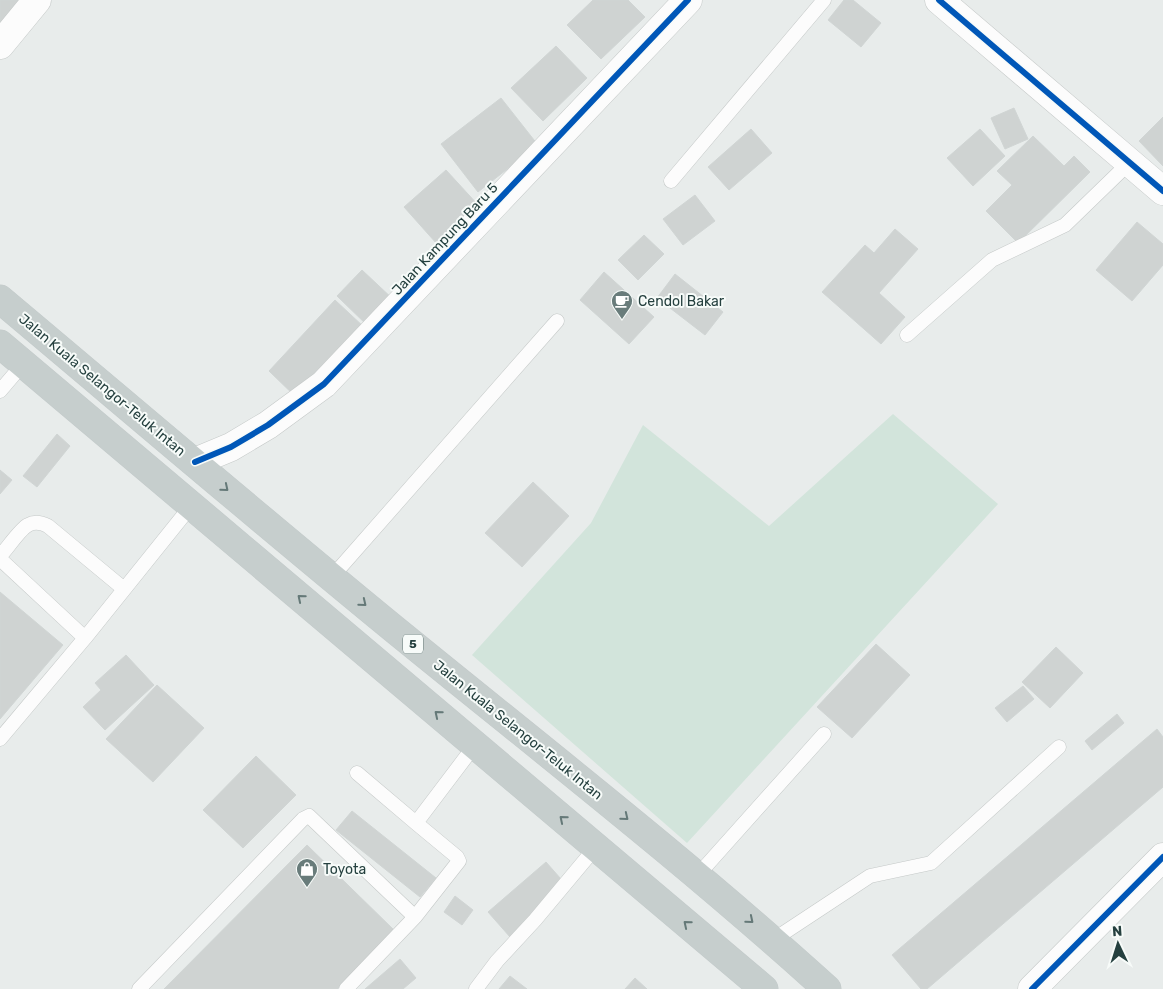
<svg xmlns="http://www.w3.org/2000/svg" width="1163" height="989" font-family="Rubik,sans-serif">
<rect width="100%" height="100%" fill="#e8eceb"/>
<path fill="#d2e4db" d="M893,414L998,504L687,843L472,655L591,523L643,425L769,526Z"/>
<path fill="#cfd3d2" stroke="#d0d5d4" d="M0,0H22L0,25Z
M593,0H628L645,17L601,59L567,25Z
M844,0H853L881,23L861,47L828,20Z
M556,46L587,78L543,121L511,88Z
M501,98L538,145L478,192L441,144Z
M1014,108L1028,139L1005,149L991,118Z
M1163,117V166L1139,141Z
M751,129L772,153L729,190L708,167Z
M980,129L1005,156L973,186L947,158Z
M1033,136L1064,166L1074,156L1090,172L1018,243L986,211L1012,185L997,171Z
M446,170L479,206L437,244L404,207Z
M695,195L715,221L683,245L663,219Z
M1137,222L1163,244V265L1132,301L1096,270Z
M895,229L918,249L879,293L905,317L881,344L822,292L865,245L874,253Z
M644,235L664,254L638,280L618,260Z
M362,270L395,301L369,327L337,296Z
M604,272L654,317L629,344L580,300Z
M675,274L723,312L705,335L657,298Z
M335,300L365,328L299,400L269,371Z
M57,434L70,446L37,487L23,476Z
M0,470L12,480L0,494Z
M533,482L569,516L522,567L485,533Z
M0,592L63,645L0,719Z
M876,644L910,675L852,738L817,707Z
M1056,647L1083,673L1050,708L1022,682Z
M126,655L154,685L105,730L83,707L101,690L95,683Z
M157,685L204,728L153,782L106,739Z
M1023,686L1034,699L1007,722L995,708Z
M1117,714L1124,723L1092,750L1085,741Z
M1157,729L1163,737V787L927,989H921L892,955Z
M256,756L296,795L243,848L203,810Z
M352,811L436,878L420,897L336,830Z
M307,845L395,931L337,989H164Z
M546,862L568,887L510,937L488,912Z
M455,896L473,910L462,925L444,912Z
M400,959L416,978L403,989H365Z
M510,976L527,989H499Z
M635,978L647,989H625Z"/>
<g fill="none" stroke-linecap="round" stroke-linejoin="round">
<g stroke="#c5c9c8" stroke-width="15">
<path id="service" d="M671,181L824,0
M907,335L992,260L1065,225L1130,162
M0,391L23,364
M0,556C7,549 20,529 28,525C35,521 42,523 48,526L124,589
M0,559L85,638
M331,578L557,321
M0,739L85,638L191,506
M416,823L475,745
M697,876L824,734
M773,940L870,876L931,863L1059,747
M139,989L303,819L309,816L415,917
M346,989L415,917L459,861L457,857L416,823L357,773
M476,989L497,961L535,920L596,847"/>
</g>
<g stroke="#c5c9c8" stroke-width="29">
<path id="minor" d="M939,0L1163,191
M0,45L37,0
M195,462L231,447L268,425L324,384L688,0
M1032,989L1163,857"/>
</g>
<g stroke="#c3caca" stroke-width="29">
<path id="trunk" d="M0,299C131,409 262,521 394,629C540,748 688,863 827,989
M0,344L764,989"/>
</g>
<use href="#service" stroke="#fcfcfc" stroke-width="14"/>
<use href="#minor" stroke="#fcfcfc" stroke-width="28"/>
<use href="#trunk" stroke="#c6cecd" stroke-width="28"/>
<g stroke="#f7fbf9" stroke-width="9">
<path id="cycleway" d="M939,0L1163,191
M195,462L231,447L268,425L324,384L688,0
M1032,989L1163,857"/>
</g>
<use href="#cycleway" stroke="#0057b8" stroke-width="6"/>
</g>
<defs><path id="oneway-chevron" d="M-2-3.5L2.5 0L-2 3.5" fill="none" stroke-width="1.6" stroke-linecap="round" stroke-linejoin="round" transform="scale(1.25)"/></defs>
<g stroke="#657978">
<use href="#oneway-chevron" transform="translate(225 488) rotate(40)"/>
<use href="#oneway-chevron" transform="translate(301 598) rotate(-140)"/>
<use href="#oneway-chevron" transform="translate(363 603) rotate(39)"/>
<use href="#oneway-chevron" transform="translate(438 714) rotate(-140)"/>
<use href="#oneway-chevron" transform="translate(625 817) rotate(39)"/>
<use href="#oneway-chevron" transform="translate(563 819) rotate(-140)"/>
<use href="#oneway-chevron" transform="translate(750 920) rotate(40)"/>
<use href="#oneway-chevron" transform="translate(687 924) rotate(-140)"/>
</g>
<defs>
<g id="cafe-pin" transform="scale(1.125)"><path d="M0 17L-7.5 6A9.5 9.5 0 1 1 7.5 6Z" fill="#697c7b" stroke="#f7fbf9"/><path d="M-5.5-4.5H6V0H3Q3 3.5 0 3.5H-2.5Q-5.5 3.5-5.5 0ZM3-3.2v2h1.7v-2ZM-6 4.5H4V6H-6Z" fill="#fff"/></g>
<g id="shop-pin" transform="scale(1.125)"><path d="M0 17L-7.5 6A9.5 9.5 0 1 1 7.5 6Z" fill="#697c7b" stroke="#f7fbf9"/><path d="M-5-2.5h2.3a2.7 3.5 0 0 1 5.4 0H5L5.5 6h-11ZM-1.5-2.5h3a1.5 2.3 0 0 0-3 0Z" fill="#fff"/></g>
</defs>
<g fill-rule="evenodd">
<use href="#cafe-pin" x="622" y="301"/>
<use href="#shop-pin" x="307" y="869"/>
</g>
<g text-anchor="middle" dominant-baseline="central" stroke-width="4" stroke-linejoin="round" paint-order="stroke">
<rect fill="#f7fbf9" stroke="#647877" stroke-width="1" x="403" y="634.5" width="20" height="19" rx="4"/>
<g font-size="12" font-weight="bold" fill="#25403f">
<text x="413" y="644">5</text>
</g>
<g font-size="14" fill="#25403f" stroke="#f7fbf9">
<text transform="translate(445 239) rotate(-47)">Jalan Kampung Baru 5</text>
<text transform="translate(102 385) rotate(40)">Jalan Kuala Selangor-Teluk Intan</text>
<text transform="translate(518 730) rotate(39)">Jalan Kuala Selangor-Teluk Intan</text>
</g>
<g font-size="14" fill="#25403f" stroke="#f7fbf9" text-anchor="start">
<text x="638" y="301">Cendol Bakar</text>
<text x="323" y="869">Toyota</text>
</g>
</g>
<g transform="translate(1118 944) rotate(356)" stroke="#f7fbf9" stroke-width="4" paint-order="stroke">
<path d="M0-4L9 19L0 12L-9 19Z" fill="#25403f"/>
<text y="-8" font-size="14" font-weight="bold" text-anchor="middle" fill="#25403f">N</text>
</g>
</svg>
